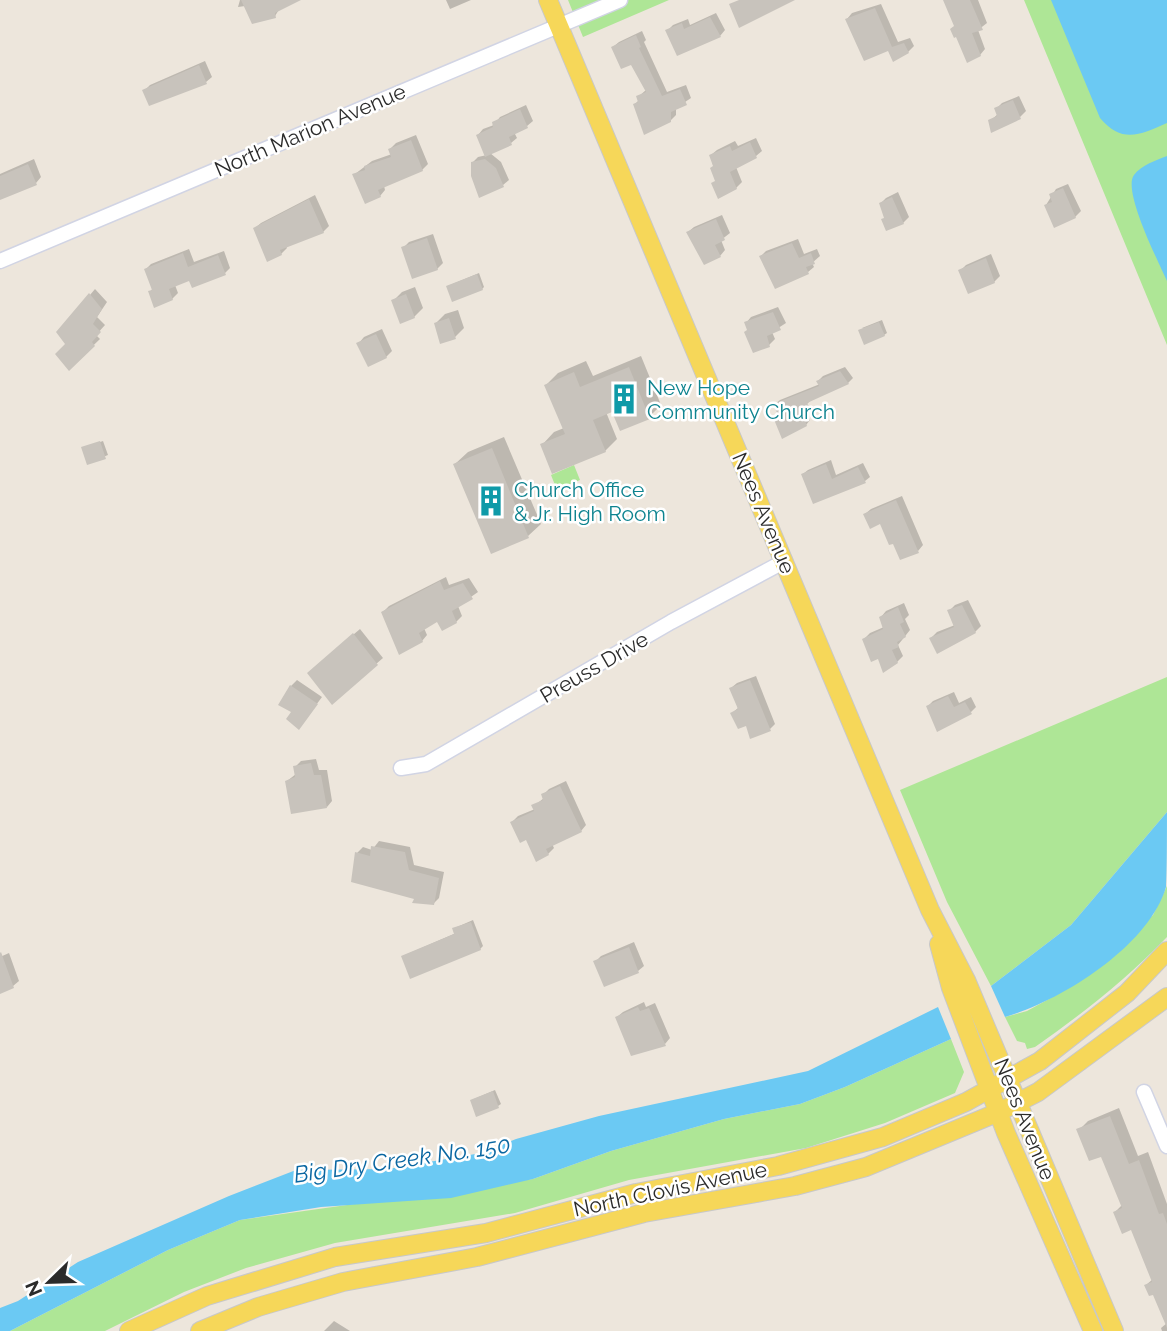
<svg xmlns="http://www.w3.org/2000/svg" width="1167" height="1331" font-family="Raleway,sans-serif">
<rect width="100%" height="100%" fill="#ede6dc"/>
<path fill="#aee696" d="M568,0H669L583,37Z
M1024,0H1167V345Z
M574,465L580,480L557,490L551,475Z
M1167,677V812L1071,925L991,986L947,902L900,790Z
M1167,886V937C1127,979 1082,1014 1035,1047L1027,1049L1025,1043L1017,1041L1005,1017L1027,1011L1058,994L1153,915Z
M951,1039L964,1072L955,1093L885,1123L806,1148L629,1180L515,1213L335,1243L246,1268L184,1292L105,1331H10L168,1250L240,1220L533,1179L611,1151L724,1119L800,1104L845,1087Z"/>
<path fill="#6bc9f3" d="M1051,0H1167V123C1140,135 1122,144 1100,118Z
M1167,156V281C1159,263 1122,190 1134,175C1141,165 1157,160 1167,156Z
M1167,812C1167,829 1167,873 1166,887C1149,946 1061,1001 1005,1017L991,986L1071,925Z
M938,1007L951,1039L845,1087L800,1104L724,1119L611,1151L533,1179L451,1198L321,1207L240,1220L168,1250L10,1331H0V1308L18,1301L78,1262L229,1196L296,1170L388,1169L481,1153L516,1139L599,1116L808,1071Z"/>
<path fill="#0003" d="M240,0H292L280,8L275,16L245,6L238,7Z
M446,0H471L450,9Z
M945,0H978L987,23L978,30L985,49L980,55L955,25Z
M881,4L898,42L910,38L914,46L908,52L889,49L847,19L852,13Z
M716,13L725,30L720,36L667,31L673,25L688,19L690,25Z
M642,31L646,40L644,42L667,92L686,85L691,98L676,108V115L670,121L635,104L639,100L638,97L646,90L632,62L613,47L619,42Z
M205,61L212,77L206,82L150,104L144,91L150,85Z
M1019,96L1026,111L1020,117L990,121L998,114L996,109L1002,103Z
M526,105L533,121L527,126L514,132L517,138L511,143L490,153L501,162L509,180L503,185L472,163L478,157L487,155L478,135L483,129L494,125L500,117Z
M416,135L428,164L422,170L384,186L385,190L380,196L355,174L372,161L392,154L390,149L396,143Z
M756,138L762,151L756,156L736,167L742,182L736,188L716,180L711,155L717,150L735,141L738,146Z
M34,159L41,177L36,183L0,199V174Z
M1068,184L1081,211L1075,217L1046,205L1056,189Z
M898,192L909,217L903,223L886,217L881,203L886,198Z
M315,195L329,226L323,232L286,246L287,248L281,254L255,228L261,223Z
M722,215L730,233L721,240L725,250L720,256L688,232L694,227Z
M433,234L443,263L437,269L403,248L409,242Z
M798,239L804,254L817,249L820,256L812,263L814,267L808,272L761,256L766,251Z
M189,249L194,262L224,251L230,268L225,273L190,279L175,285L178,293L172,299L150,292L153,288L146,269L151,264Z
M991,254L1000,276L994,282L960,271L966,265Z
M479,273L484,287L482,289L448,286Z
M415,287L423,308L414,317L393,301L402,292Z
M95,289L107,302L97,317L105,325L96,335L100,339L69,369L68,344L59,332Z
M778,307L786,323L772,332L775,339L769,345L748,329L746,323L751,317Z
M458,310L464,328L455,337L436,323L445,314Z
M882,320L887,333L884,335L862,328Z
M382,329L392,351L386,357L359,343L364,337Z
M641,356L661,405L649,417L613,409L606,412L617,439L605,451L542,445L554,432L564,428L546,385L558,373L586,361L593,376Z
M845,367L853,378L848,383L812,399L805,406L810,420L806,425L775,418L779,413L775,404L780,400L820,384L818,381L823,376Z
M504,437L541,524L528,536L455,464L468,452Z
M103,441L108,455L88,463L83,448Z
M831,460L836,475L863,463L870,477L865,481L814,502L803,474L808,470Z
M902,496L923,545L918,551L881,522L865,514L871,509Z
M446,577L449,585L469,578L478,592L458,606L462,616L456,622L438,620L424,628L427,635L422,641L383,612L389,606Z
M968,600L981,626L975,632L931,638L937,632L955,625L949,611L955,605Z
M904,603L909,615L905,619L910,630L898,645L903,656L897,662L879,657L864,639L870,633L884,627L881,617L886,611Z
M360,629L383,658L332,702L315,667Z
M756,676L775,724L770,729L747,724L732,713L738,708L731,688L737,683Z
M297,680L322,697L299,728L293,712L291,686Z
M954,692L959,703L971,697L976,707L971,712L928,706L933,701Z
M316,759L319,770H327L332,801L327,807L287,781L296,774L295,767L301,761Z
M566,781L586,825L581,831L552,844L554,848L548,854L527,838L512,822L518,816L535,809L534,806L544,798L543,795L549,789Z
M379,841L410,847L414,865L444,872L439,898L434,903L416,897L357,853L363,847L372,850Z
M473,920L483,946L480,949L403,956L456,933L454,929L457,927Z
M634,942L644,966L638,971L596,961L601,956Z
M9,953L19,981L13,986L0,992V957Z
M644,1002L646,1007L655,1003L670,1038L665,1044L617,1017L623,1012Z
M495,1090L501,1104L498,1106L474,1099Z
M1119,1108L1138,1156L1148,1152L1167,1204V1331H1162L1161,1328L1167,1323L1154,1292L1146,1285L1153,1279L1132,1228L1115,1212L1122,1205L1102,1154L1079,1130L1088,1121Z
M334,1321L350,1331H324Z"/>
<path fill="#c8c3bc" d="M241,0H301L275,13L276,18L252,24Z
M739,0H795L739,28L729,4Z
M943,0H970L983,30L972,33L981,56L967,63L956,37L954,38L950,29L954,26Z
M875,8L892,47L904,43L909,53L893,62L888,51L864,61L845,19Z
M710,17L721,37L677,56L665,30L682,23L684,29Z
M636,35L641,47L639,48L662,96L680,89L687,105L671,112V122L644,135L633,104L638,102L636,96L646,92L631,65L621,69L611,47Z
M199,65L207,84L149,106L142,90Z
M1013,100L1021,119L991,133L988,120L997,116L994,108Z
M520,109L528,128L509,137L512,145L485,157L476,135L493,127L492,122Z
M411,140L423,171L378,190L381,197L365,204L352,174L365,170L364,166L391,157L388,149Z
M750,142L757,158L730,172L737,189L718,199L711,183L715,181L710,168L713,166L709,155L730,146L732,151Z
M485,159L496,168L504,187L479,198L471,176V162Z
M28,164L37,185L0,200V176Z
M1063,188L1076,218L1054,228L1044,205L1052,202L1049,194Z
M892,197L904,224L886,231L881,219L884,218L879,203Z
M309,199L324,233L280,250L282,255L267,262L253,228Z
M716,219L725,240L715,245L721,257L704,265L686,232Z
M427,238L438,270L412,279L401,247Z
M792,243L799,258L811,253L815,264L806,267L809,274L775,289L759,256Z
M183,253L188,267L218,255L226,275L192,288L189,281L169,289L173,300L154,308L148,291L152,290L144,269Z
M986,258L995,283L968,294L958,270Z
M477,274L483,290L452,302L446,286Z
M89,293L102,309L93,324L101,332L92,342L95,346L69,371L55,354L65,344L56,332Z
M406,294L415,318L400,324L391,300Z
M773,312L781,330L767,336L770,347L753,353L744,332L747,330L744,322Z
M449,318L456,339L440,344L434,323Z
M879,322L885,336L864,345L858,330Z
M376,334L387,358L368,367L356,343Z
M629,367L650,419L620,431L612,412L593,420L606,452L552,474L540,444L565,434L544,385L574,372L580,387Z
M840,371L849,384L807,403L809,407L801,410L807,426L782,439L773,417L778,415L773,404L819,386L816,381Z
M100,441L106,459L87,465L81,447Z
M492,448L529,538L491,554L453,464Z
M826,464L832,479L858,467L866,483L813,504L801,474Z
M896,500L919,553L900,560L893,544L889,545L880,524L870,529L863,514Z
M440,581L444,590L463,583L473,599L452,611L457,623L442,631L437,622L419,633L423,642L399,655L381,612Z
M962,605L976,633L937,654L929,638L954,627L947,610Z
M898,607L904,622L900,624L906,637L897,642L899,647L892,650L898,663L883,673L878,659L871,662L862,639L883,629L879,617Z
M353,633L378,665L332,705L307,673Z
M750,680L771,731L750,739L746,726L738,729L730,713L738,709L729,688Z
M290,685L318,704L299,730L286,719L291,712L278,705Z
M948,696L954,707L965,702L972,714L937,732L926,706Z
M311,763L314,775H321L327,808L291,814L285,781L295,777L293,766Z
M560,786L582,832L546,849L549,855L536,862L526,840L520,843L510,822L534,811L531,805L543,800L541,794Z
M371,846L405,852L409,870L439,878L434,905L412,903L414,899L351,882L355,852L370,856Z
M471,922L481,950L410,979L401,956L454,934L452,928Z
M629,947L639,973L604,987L593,961Z
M1,952L14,988L0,994V953Z
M638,1007L640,1011L649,1008L666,1046L631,1056L615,1017Z
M493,1091L499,1108L476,1117L470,1100Z
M1110,1116L1129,1164L1139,1160L1159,1214L1163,1213L1167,1224V1328L1153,1295L1149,1296L1144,1285L1152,1282L1131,1230L1122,1234L1113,1212L1122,1208L1101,1157L1089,1161L1076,1129Z"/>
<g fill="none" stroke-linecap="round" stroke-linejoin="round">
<g stroke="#d1d4e4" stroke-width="17">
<path id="minor" d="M0,261L620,0
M401,768L426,764L671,622L785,561
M1144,1092L1167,1146"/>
</g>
<g stroke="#c8c8c8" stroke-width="20">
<path id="major" d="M548,0L930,910L966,980L1114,1331
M939,944L951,988L1006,1133L1093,1331
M129,1331L207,1296L335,1257L486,1233L636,1193L778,1166L883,1137L966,1102L1040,1061L1127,993L1167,951
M200,1331L258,1307L343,1282L477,1257L644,1213L795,1186L866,1167L999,1112L1038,1092L1167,997"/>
</g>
<use href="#minor" stroke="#fff" stroke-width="14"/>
<use href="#major" stroke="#f6d759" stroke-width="18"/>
</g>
<defs>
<g id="building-bare" transform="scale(2.415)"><path d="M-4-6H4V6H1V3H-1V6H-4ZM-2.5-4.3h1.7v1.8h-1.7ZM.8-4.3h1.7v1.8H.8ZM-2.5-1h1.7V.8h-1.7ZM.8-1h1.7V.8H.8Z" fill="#0f9aa8" stroke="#fff" stroke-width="2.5" paint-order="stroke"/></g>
</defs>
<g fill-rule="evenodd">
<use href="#building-bare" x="624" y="399"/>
<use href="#building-bare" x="491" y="501"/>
</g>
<g text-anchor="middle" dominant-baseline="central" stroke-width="5" stroke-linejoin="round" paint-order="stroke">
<g font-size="21" fill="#2b2b2b" stroke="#fff">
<text transform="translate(310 130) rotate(-23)">North Marion Avenue</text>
<text transform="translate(764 513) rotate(67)">Nees Avenue</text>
<text transform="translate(594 667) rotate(-30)">Preuss Drive</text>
<text transform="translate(1025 1119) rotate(68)">Nees Avenue</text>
<text transform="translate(670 1189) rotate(-12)">North Clovis Avenue</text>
</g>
<g font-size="21" fill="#0d838f" stroke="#fff" text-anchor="start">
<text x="647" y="387">New Hope<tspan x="647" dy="24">Community Church</tspan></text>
<text x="514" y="489">Church Office<tspan x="514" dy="24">&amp; Jr. High Room</tspan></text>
</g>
<g font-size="23" font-style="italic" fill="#0966a1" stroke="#fff">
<text transform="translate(402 1159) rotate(-8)">Big Dry Creek No. 150</text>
</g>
</g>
<g transform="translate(49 1282) rotate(247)" stroke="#ffffff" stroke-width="5" paint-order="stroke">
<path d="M0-5L12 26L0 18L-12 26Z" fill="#2b2b2b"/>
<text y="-10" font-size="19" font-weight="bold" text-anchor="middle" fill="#2b2b2b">N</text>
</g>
</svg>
